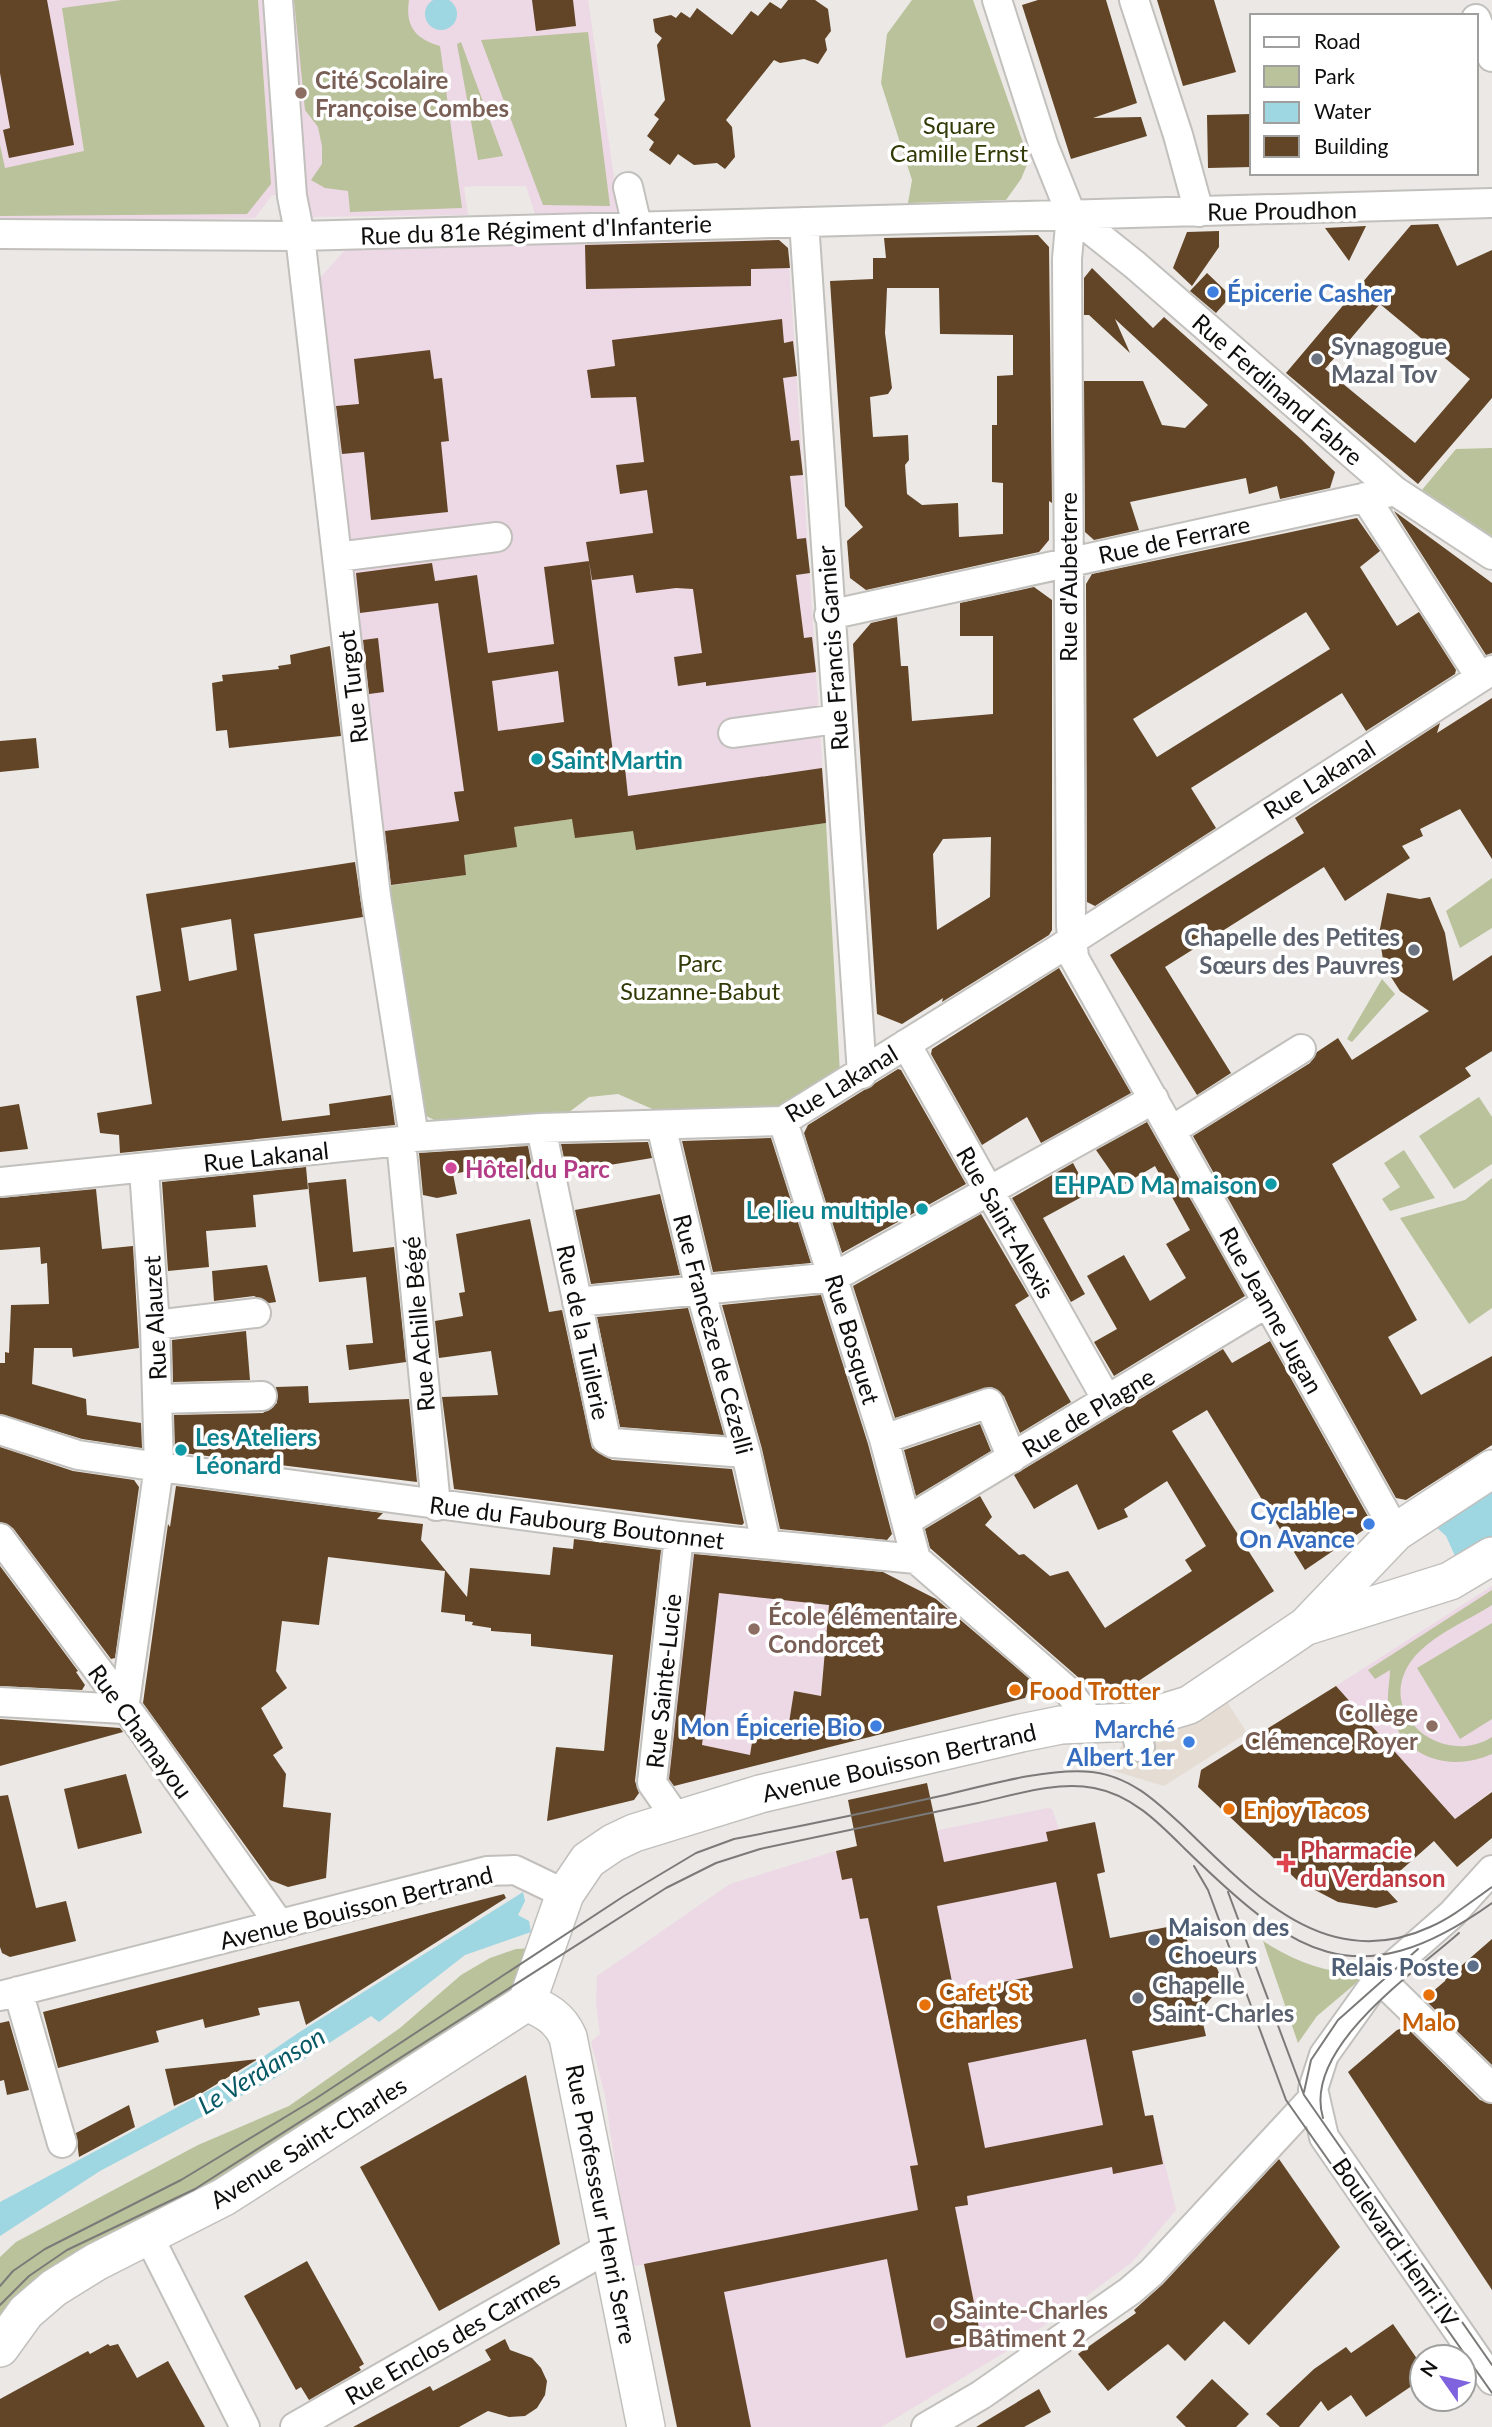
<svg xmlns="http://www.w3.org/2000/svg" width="1492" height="2427" font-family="Lato,sans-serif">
<rect width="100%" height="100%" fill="#ebe8e5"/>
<path fill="#e5dcd4" d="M1226,1700L1247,1733L1164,1786L1114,1771L1121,1746L1167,1737Z"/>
<path fill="#edd8e5" d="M0,0H588L619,212L535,214L526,186H478L464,187L468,215L307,217L299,196L272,195L255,218L0,222Z
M779,240L788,248L826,823L636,850L633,831L575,838L572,819L466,875L387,886L319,279L346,249Z
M690,1553L832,1569L821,1696L794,1691L788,1729L753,1736L748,1768L674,1786L667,1779Z
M1492,1586V1791L1455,1819L1336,1686Z
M1048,1808L1052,1809L1059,1829L1095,1822L1105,1872L1097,1875L1145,2116L1153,2115L1176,2210L1132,2262L1081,2300L1007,2351L881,2427H677L644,2265L630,2266L605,2095L591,2042L600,2034L596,2003L597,1976L730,1884L836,1851Z"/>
<path fill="#b9c29a" d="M122,0H258L271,184L247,214L0,216V145L5,168L84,151L62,8Z
M294,0H409C405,26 415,39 440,46L462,208L350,212L348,191L325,188L311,180L322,164V146L318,127L305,110Z
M912,0H973L1029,160L1021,179L1006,200L908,203L912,180L881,83L887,34Z
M588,32L610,206L543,205L481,40Z
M461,42L503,156L478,160L457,44Z
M1492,448V536L1422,490L1456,449Z
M572,819L633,831L636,850L826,823L840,1073L779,1108L657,1111L618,1094L589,1097L564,1116L436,1121L417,1111L387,886L466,875L464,855L514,827Z
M1492,878V928L1460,948L1446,911Z
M1382,979L1395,994L1352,1042L1347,1039Z
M1479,1097L1492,1117V1164L1454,1189L1419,1136Z
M1404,1150L1435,1198L1390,1211L1382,1199L1400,1187L1384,1163Z
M1492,1178V1308L1469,1324L1400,1218L1465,1200Z
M1492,1590V1605C1467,1621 1430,1636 1412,1660C1373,1712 1441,1769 1492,1737V1754C1449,1773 1401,1758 1389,1708C1386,1697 1390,1682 1390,1670L1375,1679L1368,1670Z
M1492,1623V1719L1460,1739L1417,1668Z
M1263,1941C1295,1962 1330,1975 1368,1973L1317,2016L1298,2043Z
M534,1948L519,1993L0,2321V2257L16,2242L198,2145L289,2106L400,2028L461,1975L490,1958L516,1949Z"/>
<path fill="#9ed6e1" d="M425 14a16 16 0 1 1 32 0a16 16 0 1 1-32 0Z
M1492,1484V1549L1461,1569L1446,1536L1433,1524Z
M523,1892L525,1901L518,1915L529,1921L531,1932L465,1955L379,2022L371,2016L275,2078L100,2171L0,2236V2202L234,2077L298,2033Z"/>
<path fill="#614526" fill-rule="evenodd" d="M0,0H47L74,145L9,158L3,130L10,128L0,73Z
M532,0H573L576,26L536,31Z
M788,0H815L828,9L831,31L825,39L827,50L818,64L804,59L780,63L774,60L726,120L732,127L735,157L725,169L717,163L694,165L678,154L670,165L649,150L654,142L647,136L659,119L654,115L665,100L657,45L662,38L655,32L653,19L671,15L676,18L681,12L690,18L697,8L732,35L751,11L758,16L770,2L781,9Z
M1038,0H1106L1137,103L1093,118L1141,117L1147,136L1071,159L1022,5Z
M1157,0H1214L1236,72L1183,86Z
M1252,114V167L1208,168L1207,115Z
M1438,224L1457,266L1492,250V398L1418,484L1286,373L1411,225ZM1380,304L1470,379L1415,443L1325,369Z
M1366,226L1349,261L1325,228L1345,227Z
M1219,231V247L1192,286L1173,268L1187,232Z
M1038,235L1049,247L1052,503L1049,501V540L1039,552L866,590L850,578L847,541L863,527L845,506L830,281L873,279V258H886L884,238ZM887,288H939L940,334L1013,335V375L997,376V425H992V482L1003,483V534L959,537L958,503L922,505L907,494L905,465L909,460L908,435L873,437L870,397L888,394L892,388L885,333Z
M779,240L788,248L790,268L751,269V286L586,289L585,245Z
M1092,268L1153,328L1164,317L1302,440L1335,472L1330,488L1280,499L1277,486L1249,494L1246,478L1130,502L1139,530L1094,540L1085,532L1084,381H1143L1162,425L1185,428L1208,405L1115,319L1130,353L1089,315H1084V278Z
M1207,273L1231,296L1216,313L1190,291Z
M782,319L784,343L793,341L797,376L783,378L791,441L799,440L803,475L790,476L797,539L806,538L810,573L796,575L804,638L812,637L816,672L706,686V682L678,686L674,657L702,653L693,589L676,588L636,593L633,575L592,580L586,542L653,533L647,490L620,494L616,465L644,462L636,397L591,398L587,370L615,366L612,340Z
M430,350L434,379L442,378L449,441L441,442L448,512L371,520L364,452L342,454L336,406L359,404L354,359Z
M1394,511L1492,583V653L1486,655Z
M1357,518L1380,551L1360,567L1397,626L1419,612L1456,670L1455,674L1366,731L1342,693L1191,788L1216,828L1095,906L1087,902L1086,584L1092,574ZM1306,612L1330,649L1157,757L1133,719Z
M589,561L615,769L625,768L628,796L822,768L826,823L636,850L633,831L575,838L572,819L514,827L517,847L464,855L466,875L391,885L385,831L459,821L454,792L464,791L438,603L360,613L356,573L432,563L435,581L477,575L488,653L554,644L544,567ZM558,671L564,722L498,731L492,681Z
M1034,587L1052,600V930L1049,935L942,1002L943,998L902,1024L877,1014L853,644L871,623L897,617L901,666H908L912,721L993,714V636H960V603ZM991,837L990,897L937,930L933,854L943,839Z
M378,638L384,692L369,694L363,640Z
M330,646L341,736L229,748L227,730L216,731L212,683L223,681L222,675L279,669L278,666L291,664L290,655Z
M1492,698V859L1460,809L1420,829L1423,836L1402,846L1410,858L1345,901L1324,867L1165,967L1231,1073L1197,1095L1110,955L1304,833L1295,818L1440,723L1437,733Z
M36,738L39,768L0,772V741Z
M355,862L363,917L254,934L280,1108L282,1121L330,1115L329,1104L391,1095L395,1125L120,1153L119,1135L100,1133L97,1113L152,1104L136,996L161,991L146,894ZM231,919L237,970L189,981L181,928Z
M1387,893L1420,899L1430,897L1445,933L1453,981L1492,955V1051L1465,1068L1471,1076L1332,1164L1417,1320L1388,1337L1421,1395L1492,1356V1445L1406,1500L1396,1498L1193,1136L1310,1063L1317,1052L1338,1038L1352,1060L1429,1011L1400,991L1384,966L1379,934Z
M1059,968L1131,1093L1041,1143L1027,1117L982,1145L931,1054L932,1049Z
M898,1069L901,1070L966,1184L842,1253L804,1133L808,1125Z
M19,1104L28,1149L0,1152V1107Z
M1147,1122L1245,1296L1114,1376L1094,1342L1117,1329L1087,1276L1124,1255L1150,1301L1186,1278L1166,1244L1190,1230L1155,1166L1121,1186L1096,1150Z
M771,1138L811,1263L713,1272L682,1141Z
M648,1142L652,1158L567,1172L561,1144Z
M528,1146L534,1178L517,1181L514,1162L453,1174L457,1194L437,1198L423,1195L419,1153Z
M1073,1163L1089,1193L1043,1218L1085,1294L1071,1302L1012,1198Z
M306,1167L308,1189L253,1195L256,1227L206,1231L209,1267L168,1271L162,1182Z
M346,1179L353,1252L394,1247L406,1362L349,1370L346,1345L373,1343L366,1277L319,1282L308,1183Z
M96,1189L102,1249L133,1246L139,1348L73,1357L72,1348H34L32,1384L86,1399L87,1415L141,1423L142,1448L82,1439L0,1414V1363H5V1352L9,1353L11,1305L49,1304L47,1263L41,1264L40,1247L0,1250V1198Z
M660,1194L680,1275L591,1284L575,1210Z
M981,1214L1029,1296L1015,1305L1071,1402L1020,1433L1004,1396L991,1387L895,1418L853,1286Z
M530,1219L549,1312L562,1310L592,1448L612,1460L732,1469L744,1523L742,1525L454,1489L442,1397L498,1395L491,1351L439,1358L435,1321L463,1316L459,1293L465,1292L456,1234Z
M267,1265L276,1302L269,1303L254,1296L214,1301L212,1271Z
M821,1295L868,1444L892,1534L887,1540L780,1529L762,1449L722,1305Z
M688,1308L724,1435L620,1427L597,1317Z
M246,1331L250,1380L173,1382L172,1340Z
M1270,1341L1370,1520L1368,1527L1305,1570L1207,1410L1172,1431L1274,1591L1122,1692H1095L930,1548L925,1529L980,1496L992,1517L985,1525L1019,1555L1024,1554L1050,1576L1068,1571L1105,1628L1192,1571L1185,1560L1206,1546L1167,1481L1124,1509L1128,1517L1098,1530L1077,1484L1034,1509L1014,1475L1223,1349L1232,1363Z
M308,1386L309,1403L409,1399L417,1482L175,1452L174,1415L263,1413L277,1403L276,1387Z
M980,1424L991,1451L916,1496L904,1450Z
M0,1447L73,1471L134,1480L139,1487L115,1658L111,1659L13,1528L0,1522Z
M176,1486L383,1513L377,1519L423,1524L421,1540L467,1597L470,1568L550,1575L553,1547L573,1549L574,1539L661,1550L635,1781L639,1793L634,1800L547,1821L556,1747L604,1751L613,1655L531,1646V1634L491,1631V1628L472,1625L473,1622L465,1621V1615L441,1612L445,1571L328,1557L319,1625L282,1621L276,1671L287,1688L261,1708L283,1748L273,1755L286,1774L283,1807L331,1813L326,1878L288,1887L270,1880L143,1703L168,1524L170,1527Z
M694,1554L883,1572L936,1599L1032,1681L1025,1698L674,1786L669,1779ZM719,1593L829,1605L821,1696L794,1691L788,1729L753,1736L750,1755L702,1745Z
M0,1566L78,1671L76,1672L85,1685L82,1690L0,1686Z
M1336,1686L1455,1819L1492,1792V1838L1457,1867L1434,1841L1383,1886L1398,1902L1376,1908L1338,1902L1298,1881L1198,1787L1201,1770Z
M0,1719L120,1728L123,1732L0,1766Z
M126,1774L142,1833L78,1849L64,1789Z
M927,1783L944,1862L1048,1841L1046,1832L1095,1822L1105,1872L1097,1874L1110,1938L1183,1924L1190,1951L1207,1956L1215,1964L1220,1975V1987L1203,2008L1201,2015L1206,2036L1132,2051L1145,2116L1153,2115L1163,2164L1113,2174L1112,2167L967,2196L968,2205L955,2207L982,2343L906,2358L887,2259L724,2292L751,2427H677L644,2264L918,2210L910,2166L918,2165L868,1918L860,1919L852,1878L842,1880L836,1851L857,1846L848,1800ZM1056,1882L1073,1968L954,1992L937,1906ZM1086,2039L1103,2125L985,2148L968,2063Z
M8,1795L36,1908L66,1901L76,1941L10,1957L2,1953L0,1947V1796Z
M504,1894L506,1898L306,2025L299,2001L258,2008L260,2015L205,2028L203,2019L156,2031L159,2042L58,2068L43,2012Z
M1492,1939V2065L1424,1999L1445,1981L1449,1971L1453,1973Z
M9,2021L29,2090L7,2095L4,2080L0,2081V2023Z
M1406,2027L1480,2100L1492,2104V2290L1348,2072L1397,2030Z
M258,2059L202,2093L174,2106L165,2069Z
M526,2075L560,2244L439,2311L360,2167Z
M129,2105L135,2127L79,2157L76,2133Z
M1279,2159L1340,2247L1249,2345L1224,2321L1185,2361L1168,2344L1108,2391L1078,2354L1136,2313L1134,2310L1163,2284Z
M307,2261L364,2364L359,2367L361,2370L309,2400L301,2387L296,2390L244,2296Z
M1393,2324L1422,2366V2379L1366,2417L1351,2395L1328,2411L1321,2401L1299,2427H1280L1266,2414L1314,2369L1346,2347L1351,2353Z
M505,2339L510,2350L532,2358L541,2368L547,2381L545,2395L537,2408L525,2416L509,2417L488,2411L459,2427H353L430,2386L433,2391L491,2360L485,2350Z
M108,2344L110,2346L118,2344L137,2378L168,2361L205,2427H0V2399L88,2351L90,2354Z
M1212,2379L1249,2414L1236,2427H1186L1176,2417Z
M1039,2389L1051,2412L1024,2427H976Z"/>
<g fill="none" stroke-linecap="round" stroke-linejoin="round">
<g stroke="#c2c0bd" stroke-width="32">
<path id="minor" d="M278,0L292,196L300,236L376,896L414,1137
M997,0L1044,147L1071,214L1135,265L1395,491L1492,555
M1134,0L1178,135L1199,212
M1476,19L1492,57
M628,187L637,226
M1071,214L1067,259L1071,925L1074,958L1396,1532
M804,222L862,1074
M0,234L300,236L1492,203
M1365,497L1480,677
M337,557L497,537
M829,615L1395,491
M733,733L837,719
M906,1044L1107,1400
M783,1121L884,1439L916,1559
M661,1125L700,1289L746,1453L766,1543
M541,1128L606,1439L613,1443L746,1453
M1172,1130L1301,1049
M401,1141L436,1506
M0,1182L401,1141L414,1137L541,1128L783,1121L1057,950L1492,670
M577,1302L834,1277L1154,1099
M155,1325L256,1313
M158,1399L262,1396
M0,1430L78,1455L159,1467L679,1536L916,1559L1069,1692L1094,1726
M884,1439L989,1403L1012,1458
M908,1520L1267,1303
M0,1538L144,1732L280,1925
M0,1702L124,1709L159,1467L155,1325L144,1170
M1133,1722L1140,1747
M677,1819L652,1783L679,1536
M1492,1870L1452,1914L1379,1978L1324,2055L1313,2089L1324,2137L1492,2380
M1379,1978L1492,2088
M18,1991L62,2143
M0,1996L487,1871L515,1870L565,1894
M149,2237L245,2427
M295,2427L610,2247
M926,2427L981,2395L1130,2291L1151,2273L1314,2097"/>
</g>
<g stroke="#c2c0bd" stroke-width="40">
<path id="major" d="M1310,1625L1450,1581L1492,1556
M527,2002C546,2011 559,2017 568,2037L646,2427
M0,2348L26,2312L54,2288L96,2262L224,2197L527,2002L565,1894L588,1860L613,1843L634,1833L760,1794L1021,1733L1061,1725L1133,1722L1189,1705L1306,1626L1396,1532L1492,1469"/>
</g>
<use href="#minor" stroke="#fff" stroke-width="28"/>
<use href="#major" stroke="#fff" stroke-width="37"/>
<path stroke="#7c7a78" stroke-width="2" d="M1194,1866L1208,1890L1286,2100L1492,2393
M1228,1892L1304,2095L1492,2365
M1304,2092L1311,2060L1338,2020L1418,1949
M1323,2118C1302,2048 1414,1973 1459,1933
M0,2286L13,2271L45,2249L181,2180L315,2099L624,1896L696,1853L734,1839C802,1826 869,1812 936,1797C980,1787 1048,1767 1092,1772C1132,1777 1157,1802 1185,1828C1253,1893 1326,1975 1430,1927C1453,1917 1472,1901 1492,1887
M0,2305L29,2276L67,2250L195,2189L666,1888L716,1863L760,1849C832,1834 905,1818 978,1803C1014,1795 1056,1781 1094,1788C1132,1795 1159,1823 1185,1849C1292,1953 1355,2001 1492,1903"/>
</g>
<g fill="#8d6e63" stroke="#fff" stroke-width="2.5">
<circle cx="301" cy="93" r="7"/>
<circle cx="754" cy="1629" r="7"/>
<circle cx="1432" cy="1726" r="7"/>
<circle cx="939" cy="2323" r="7"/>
</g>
<g fill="#3f7fe0" stroke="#fff" stroke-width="2.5">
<circle cx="1213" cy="292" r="7"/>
<circle cx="1369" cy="1524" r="7"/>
<circle cx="876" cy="1726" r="7"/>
<circle cx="1189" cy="1742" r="7"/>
</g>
<g fill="#6b7280" stroke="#fff" stroke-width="2.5">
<circle cx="1317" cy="359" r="7"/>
<circle cx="1414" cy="950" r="7"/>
<circle cx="1138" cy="1998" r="7"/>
</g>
<g fill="#0f9aa8" stroke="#fff" stroke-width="2.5">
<circle cx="537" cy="759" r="7"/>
<circle cx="1271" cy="1184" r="7"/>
<circle cx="922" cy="1209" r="7"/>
<circle cx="181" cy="1450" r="7"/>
</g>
<circle fill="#d1479c" stroke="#fff" stroke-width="2.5" cx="451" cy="1168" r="7"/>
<g fill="#e8710a" stroke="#fff" stroke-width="2.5">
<circle cx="1015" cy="1690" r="7"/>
<circle cx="1229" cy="1809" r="7"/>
<circle cx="1429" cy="1995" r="7"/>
<circle cx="925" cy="2005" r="7"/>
</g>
<path fill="#e0444e" stroke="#fff" stroke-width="2.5" d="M1282.5 1852.5h7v7h7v7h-7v7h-7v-7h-7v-7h7z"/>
<g fill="#5c6f8a" stroke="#fff" stroke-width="2.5">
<circle cx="1154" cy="1940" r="7"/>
<circle cx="1473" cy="1966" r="7"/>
</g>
<g text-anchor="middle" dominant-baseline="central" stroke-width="7" stroke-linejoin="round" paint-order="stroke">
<g font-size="24" font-weight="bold" fill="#785e54" stroke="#fff" text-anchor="start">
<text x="315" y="79">Cité Scolaire<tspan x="315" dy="28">Françoise Combes</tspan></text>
<text x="768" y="1615">École élémentaire<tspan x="768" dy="28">Condorcet</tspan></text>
<text x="1418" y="1712" text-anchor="end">Collège<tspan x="1418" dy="28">Clémence Royer</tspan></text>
<text x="953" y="2309">Sainte-Charles<tspan x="953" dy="28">- Bâtiment 2</tspan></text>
</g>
<g font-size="24" fill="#323a06" stroke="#fff">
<text x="959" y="124">Square<tspan x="959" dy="28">Camille Ernst</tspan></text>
<text x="700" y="962">Parc<tspan x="700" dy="28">Suzanne-Babut</tspan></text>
</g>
<g font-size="24" fill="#0f0e0d" stroke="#fff">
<text transform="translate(1282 210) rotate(-1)">Rue Proudhon</text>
<text transform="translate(536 229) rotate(-2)">Rue du 81e Régiment d'Infanterie</text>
<text transform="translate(1278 389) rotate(41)">Rue Ferdinand Fabre</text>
<text transform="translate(1174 539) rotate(-12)">Rue de Ferrare</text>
<text transform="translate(1067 577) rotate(-90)">Rue d'Aubeterre</text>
<text transform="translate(832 648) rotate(-94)">Rue Francis Garnier</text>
<text transform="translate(352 687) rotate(-97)">Rue Turgot</text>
<text transform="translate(1319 779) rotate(-32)">Rue Lakanal</text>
<text transform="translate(841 1083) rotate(-31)">Rue Lakanal</text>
<text transform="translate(266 1156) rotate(-6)">Rue Lakanal</text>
<text transform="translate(1006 1222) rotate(60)">Rue Saint-Alexis</text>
<text transform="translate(1272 1310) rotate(61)">Rue Jeanne Jugan</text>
<text transform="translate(154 1318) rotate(-93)">Rue Alauzet</text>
<text transform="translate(418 1324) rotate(-95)">Rue Achille Bégé</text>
<text transform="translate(584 1332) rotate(78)">Rue de la Tuilerie</text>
<text transform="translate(714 1334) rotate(75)">Rue Francèze de Cézelli</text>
<text transform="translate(853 1339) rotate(73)">Rue Bosquet</text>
<text transform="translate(1088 1412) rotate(-31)">Rue de Plagne</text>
<text transform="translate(577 1522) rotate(7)">Rue du Faubourg Boutonnet</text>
<text transform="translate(663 1681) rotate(-84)">Rue Sainte-Lucie</text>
<text transform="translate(141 1731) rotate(54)">Rue Chamayou</text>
<text transform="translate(899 1762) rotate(-13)">Avenue Bouisson Bertrand</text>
<text transform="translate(356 1907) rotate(-14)">Avenue Bouisson Bertrand</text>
<text transform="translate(308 2142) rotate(-32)">Avenue Saint-Charles</text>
<text transform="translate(602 2204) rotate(79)">Rue Professeur Henri Serre</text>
<text transform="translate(1396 2242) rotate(55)">Boulevard Henri IV</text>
<text transform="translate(452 2337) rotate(-30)">Rue Enclos des Carmes</text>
</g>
<g font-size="24" font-weight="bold" fill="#366cbe" stroke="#fff" text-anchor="end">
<text x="1227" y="292" text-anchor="start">Épicerie Casher</text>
<text x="1355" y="1510">Cyclable -<tspan x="1355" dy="28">On Avance</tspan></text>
<text x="862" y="1726">Mon Épicerie Bio</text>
<text x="1175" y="1728">Marché<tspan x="1175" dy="28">Albert 1er</tspan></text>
</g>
<g font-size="24" font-weight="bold" fill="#5b616d" stroke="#fff" text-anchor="start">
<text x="1331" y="345">Synagogue<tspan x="1331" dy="28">Mazal Tov</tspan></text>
<text x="1400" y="936" text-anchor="end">Chapelle des Petites<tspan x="1400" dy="28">Sœurs des Pauvres</tspan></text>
<text x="1152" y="1984">Chapelle<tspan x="1152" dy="28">Saint-Charles</tspan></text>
</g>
<g font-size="24" font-weight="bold" fill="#0d838f" stroke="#fff" text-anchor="start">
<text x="551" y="759">Saint Martin</text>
<text x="1257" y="1184" text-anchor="end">EHPAD Ma maison</text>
<text x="908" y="1209" text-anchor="end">Le lieu multiple</text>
<text x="195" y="1436">Les Ateliers<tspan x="195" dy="28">Léonard</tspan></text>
</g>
<g font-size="24" font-weight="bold" fill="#b23c85" stroke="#fff" text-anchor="start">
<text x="465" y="1168">Hôtel du Parc</text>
</g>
<g font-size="24" font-weight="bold" fill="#c56008" stroke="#fff" text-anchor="start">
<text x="1029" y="1690">Food Trotter</text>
<text x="1243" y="1809">Enjoy Tacos</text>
<text x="939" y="1991">Cafet' St<tspan x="939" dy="28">Charles</tspan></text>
<text x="1429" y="2021" text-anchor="middle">Malo</text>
</g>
<g font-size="24" font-weight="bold" fill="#be3a42" stroke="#fff" text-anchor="start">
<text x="1300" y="1849">Pharmacie<tspan x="1300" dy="28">du Verdanson</tspan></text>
</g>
<g font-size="24" font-weight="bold" fill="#4e5e75" stroke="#fff" text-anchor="start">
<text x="1168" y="1926">Maison des<tspan x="1168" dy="28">Choeurs</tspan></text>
<text x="1459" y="1966" text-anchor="end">Relais Poste</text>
</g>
<g font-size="26" font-style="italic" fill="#085966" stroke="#fff">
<text transform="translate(261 2070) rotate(-31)">Le Verdanson</text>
</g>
</g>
<rect x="1250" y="14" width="228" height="161" fill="#ffffff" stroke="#9f9f9e" stroke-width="2"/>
<rect x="1264" y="37" width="35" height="10" fill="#ffffff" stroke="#9f9f9e" stroke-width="2"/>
<text x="1314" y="49" font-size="21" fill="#0f0e0d">Road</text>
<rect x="1264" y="66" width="35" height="21" fill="#b9c29a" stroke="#9f9f9e" stroke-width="2"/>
<text x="1314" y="84" font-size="21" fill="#0f0e0d">Park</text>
<rect x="1264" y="102" width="35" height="21" fill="#9ed6e1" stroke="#9f9f9e" stroke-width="2"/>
<text x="1314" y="119" font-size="21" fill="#0f0e0d">Water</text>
<rect x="1264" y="136" width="35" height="21" fill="#614526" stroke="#9f9f9e" stroke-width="2"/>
<text x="1314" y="154" font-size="21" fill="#0f0e0d">Building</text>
<g transform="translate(1443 2378) rotate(304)"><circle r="33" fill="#ffffff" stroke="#9f9f9e" stroke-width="2"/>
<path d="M0-5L12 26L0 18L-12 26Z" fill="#7f62dd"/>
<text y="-10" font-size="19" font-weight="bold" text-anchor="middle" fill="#0f0e0d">N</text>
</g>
</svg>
